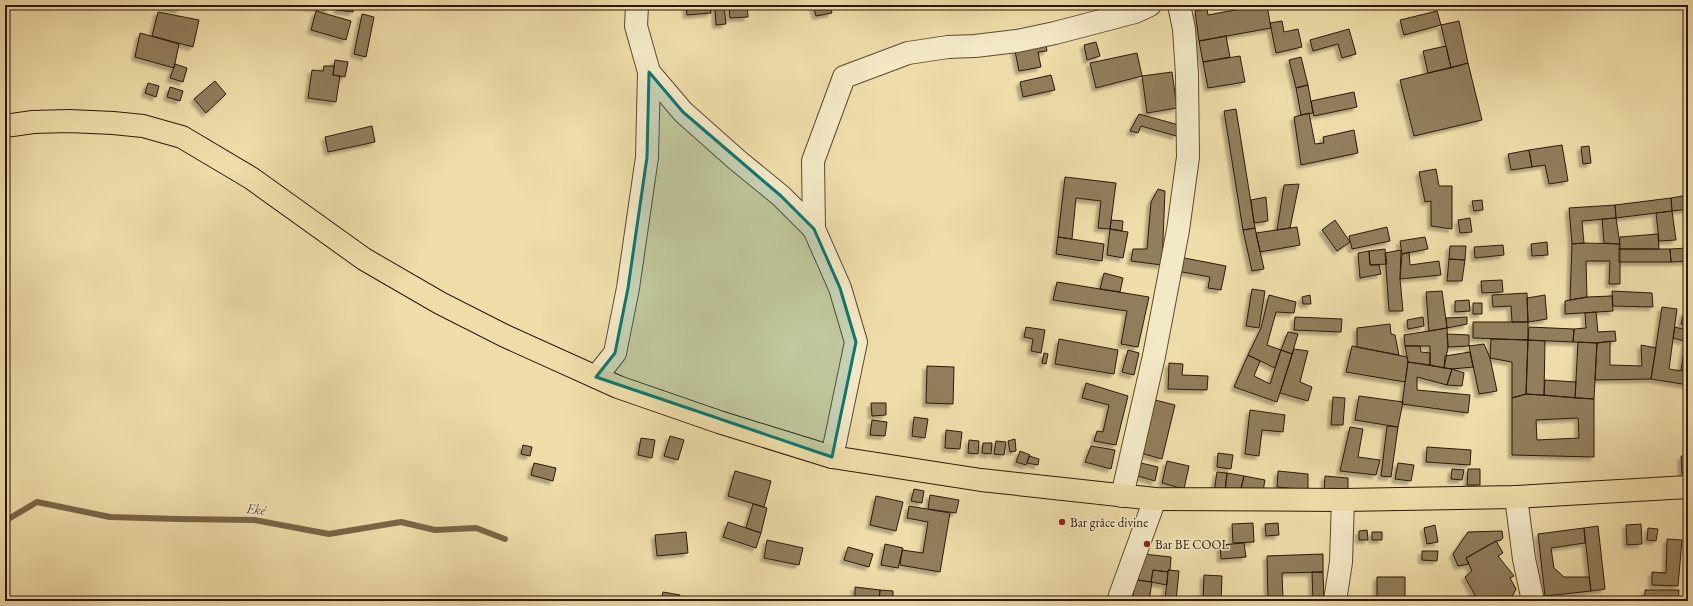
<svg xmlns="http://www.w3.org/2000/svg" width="1693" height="606" font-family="'EB Garamond',serif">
<defs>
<filter id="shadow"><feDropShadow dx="-3.5" dy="3.5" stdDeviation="1" flood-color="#0004"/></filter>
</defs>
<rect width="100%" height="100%" fill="#eedda9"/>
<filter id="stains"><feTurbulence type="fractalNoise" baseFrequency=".005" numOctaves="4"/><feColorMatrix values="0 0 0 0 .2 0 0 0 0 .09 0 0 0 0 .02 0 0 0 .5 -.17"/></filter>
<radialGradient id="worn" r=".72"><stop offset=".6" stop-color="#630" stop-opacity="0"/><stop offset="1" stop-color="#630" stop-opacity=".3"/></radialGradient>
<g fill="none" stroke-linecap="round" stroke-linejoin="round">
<path stroke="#796649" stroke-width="6" d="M5,521L37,502L110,517L178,519L254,520L329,534L401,522L435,530L476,528L505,539"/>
</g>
<path fill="#917e5c" stroke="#2c1809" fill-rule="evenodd" filter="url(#shadow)" d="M164,5H180L179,10L164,7Z
M291,5H329V9Z
M338,5H354L353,12L337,10Z
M686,5H710L711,13L687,15Z
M710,5H724L726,24L716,25L715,9H710Z
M729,5H747L748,17L730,18Z
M813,5H830L832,13L816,16Z
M1251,5H1267L1271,28L1199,41L1195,11L1207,9L1208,15L1251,7Z
M316,11L351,21L346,40L311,30Z
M1437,11L1441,25L1404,35L1400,20Z
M158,12L199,20L193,47L152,36Z
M362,14L374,17L366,57L354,54Z
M1282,21L1284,32L1298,29L1302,47L1276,53L1270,23Z
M1459,21L1468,63L1451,68L1441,25Z
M1349,29L1356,54L1342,58L1338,44L1313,51L1310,40Z
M140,33L179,44L174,68L135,57Z
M1226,36L1230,57L1203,62L1199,41Z
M1045,40L1047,51L1038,52L1041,67L1019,71L1014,46Z
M1096,42L1100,56L1087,60L1084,45Z
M1446,46L1451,68L1428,73L1423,51Z
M1137,53L1142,76L1096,88L1090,63Z
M1240,56L1245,82L1208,88L1203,62Z
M1301,57L1308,85L1296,88L1289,60Z
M335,60L348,62L345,77L333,75Z
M1468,63L1482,120L1414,136L1400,80Z
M175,64L187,68L183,82L170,78Z
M324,66H334L333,75L340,76L336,102L308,98L312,70L323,71Z
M1172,72L1177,108L1147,113L1142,76Z
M1051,75L1055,90L1023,97L1020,82Z
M215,81L226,94L206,113L194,99Z
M148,83L159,86L156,97L145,93Z
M1308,85L1313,113L1301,115L1296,88Z
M170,87L183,91L180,101L167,97Z
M1354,92L1357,107L1314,116L1311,101Z
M1236,109L1255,228L1243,230L1224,111Z
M1309,113L1315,144L1324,143L1323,137L1354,130L1358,153L1301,165L1294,117Z
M1139,114L1179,125L1176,136L1141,126L1138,133L1130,131Z
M372,126L375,142L328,152L325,137Z
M1562,145L1568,181L1549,184L1545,165L1532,167L1529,150Z
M1589,146L1591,163L1583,164L1581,147Z
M1529,150L1532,167L1511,170L1508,154Z
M1436,169L1439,186H1452V229L1431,226V201L1425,202L1419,172Z
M1065,177L1116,183L1110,229L1098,228L1101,201L1076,198L1072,239L1058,237Z
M1299,184L1290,228L1277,230L1284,185Z
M1158,189L1165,191L1162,265L1131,261L1133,249H1147L1151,202Z
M1688,195V209L1672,211L1671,198Z
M1266,197L1268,221L1254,223L1251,200Z
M1671,198L1672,211L1616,218L1615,205Z
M1482,200L1483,210L1474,211L1472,201Z
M1615,205L1616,218L1582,221L1584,243L1572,244L1569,208Z
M1672,211L1676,240L1659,241L1656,213Z
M1470,218L1472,232L1460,233L1458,220Z
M1616,218L1620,244L1604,243L1602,219Z
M1111,220L1123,221L1122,231L1110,229Z
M1335,220L1350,242L1337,251L1322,230Z
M1297,227L1300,245L1260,252L1256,233Z
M1387,227L1390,241L1352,249L1349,236Z
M1255,228L1264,269L1252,271L1243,230Z
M1110,229L1128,232L1123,258L1107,255Z
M1658,234L1659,249H1619L1620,237Z
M1058,237L1104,244L1102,261L1056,254Z
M1425,237L1428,249L1402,254L1400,241Z
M1547,242L1548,255L1532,256L1531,244Z
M1584,243L1620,244V284H1609L1610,261H1586L1587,297L1570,300L1572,244Z
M1503,245L1504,255L1475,258L1474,247Z
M1450,246H1466L1465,260L1449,259Z
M1688,248V261L1671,262L1670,249Z
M1385,249L1387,264L1370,265L1369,251Z
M1619,249H1670L1671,262H1619Z
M1401,250L1400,279L1403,311H1389L1385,253Z
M1369,251L1370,265H1379L1381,274L1360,278L1358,253Z
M1409,252L1410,265L1439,261L1441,275L1400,279L1402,254Z
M1179,257L1226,266L1221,290L1208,288L1210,277L1177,271Z
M1449,259L1465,260L1462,281H1447Z
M1104,273L1123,278L1120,292L1100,289Z
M1502,280L1503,292L1482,293L1481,281Z
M1057,282L1149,297L1138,347L1121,344L1127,311L1053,300Z
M1252,289L1265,291L1259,328L1246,326Z
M1442,291L1447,328L1429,331L1426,292Z
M1612,291L1652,293L1653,307L1613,306Z
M1527,293L1528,322H1512L1511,306L1493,307L1492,295Z
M1269,295L1296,302L1294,313L1276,312L1267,345L1281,350L1275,368L1248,355L1261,328Z
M1310,295L1311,304H1303L1302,297Z
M1545,295L1547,319L1528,322L1527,298Z
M1612,296L1613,311L1565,314V301L1587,297Z
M1469,300L1470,311L1455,312V301Z
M1473,303H1482V314H1473Z
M1662,307L1677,309L1669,369L1688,372V385L1651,379Z
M1596,312L1598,332L1615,331L1616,341L1597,343L1573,342L1574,329L1586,328L1585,313Z
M1684,312L1688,313V327L1681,324Z
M1295,317L1342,319L1341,332L1294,330Z
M1423,317L1424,326L1408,329L1407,320Z
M1467,317V324L1447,328L1446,318Z
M1473,322H1528V340L1473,338Z
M1390,324L1391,334L1395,335L1399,355L1357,347V328Z
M1026,327L1045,330L1041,353L1031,351L1033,339L1024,337Z
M1529,327L1574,329L1573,342L1528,340Z
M1675,327L1686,330L1684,341L1673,338Z
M1447,328L1448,347L1444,368L1430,365V346H1405L1404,335Z
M1688,328V372L1681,370Z
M1288,332L1298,334L1292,354L1281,350Z
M1447,334L1469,335V346L1448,347Z
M1059,339L1118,350L1114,374L1055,364Z
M1491,339L1528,340L1526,394L1512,398V362L1490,358Z
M1528,340L1545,341L1544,395L1526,394Z
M1610,341V365L1642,366L1641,345L1656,348L1651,379L1595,380L1597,343Z
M1578,342L1597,343L1594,399L1575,398Z
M1484,344L1490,358L1497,391L1479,394L1469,346Z
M1352,346L1407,357L1408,362L1405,382L1346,372Z
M1405,346H1420L1421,352L1430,353V365L1408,362Z
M1294,349L1308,351L1300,382L1312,387L1308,401L1280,393Z
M1128,350L1139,353L1134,375L1122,372Z
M1281,350L1292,354L1277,402L1234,387L1248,355L1260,361L1254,376L1270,384Z
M1470,352L1473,367L1452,369L1444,368L1445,356Z
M1044,353L1048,354L1046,364L1042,363Z
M1408,362L1452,369L1447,385L1417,377V390L1470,395L1468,413L1402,404Z
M1169,363L1183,364L1182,375L1208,376L1207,390L1168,389Z
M927,366L954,367L953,404L926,403Z
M1452,369L1464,373L1462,386L1447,385Z
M1545,380L1576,382L1575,398L1544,395Z
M1086,383L1128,396L1116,445L1094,441L1097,431L1103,432L1109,405L1082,398Z
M1526,394L1594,399V457L1512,455V398ZM1578,418L1579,438L1537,440L1536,420Z
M1359,396L1403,402L1398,427L1355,420Z
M1333,397L1345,398L1343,425H1331Z
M1151,399L1175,405L1162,459L1137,452Z
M871,403H886V415L872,416Z
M1250,410L1285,415L1283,432L1262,430L1259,456L1245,454Z
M914,417L928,419L925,438L912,436Z
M872,420L887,422L885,436L870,435Z
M1387,426L1398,427L1391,477L1381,476Z
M1350,427L1363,429L1358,457L1380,460L1376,475L1340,471Z
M946,430L962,432L960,449L945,448Z
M670,436L684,440L678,460L664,456Z
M641,438L655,440L652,458L638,455Z
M1015,439L1016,451L1010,452L1008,441Z
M969,440L979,441L978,454L968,453Z
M996,441L1006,442L1004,455L994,454Z
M983,443H992L991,454L982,453Z
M523,445L532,447L530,456L521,454Z
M1091,446L1115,450L1111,469L1085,462Z
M1427,447L1471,450L1470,465L1426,462Z
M1020,451L1030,455L1026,465L1016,462Z
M1218,453L1233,455L1231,469L1217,467Z
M1029,456L1039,459L1038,465L1027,463Z
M1681,456H1688V474H1682Z
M1167,461L1189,466L1184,489L1162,483Z
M534,463L556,468L553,481L531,475Z
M1141,463L1158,467L1155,481L1138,476Z
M1398,463L1414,465L1411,481L1395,479Z
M1452,469L1464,470L1462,480L1451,479Z
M1468,469H1480V485H1467Z
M735,471L771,481L764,507L728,496Z
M1278,471L1308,474V490L1277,487Z
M1217,472L1227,473L1225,492H1214Z
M1227,473L1244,476L1240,493L1225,492Z
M1244,476L1265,480L1263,491L1240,493Z
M1325,476L1348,478V494L1324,493Z
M914,489L924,491L922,503L911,501Z
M930,495L959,500L956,513L928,509Z
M876,496L903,502L896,531L870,525Z
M753,504L767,508L761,533L746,528Z
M909,506L950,513L940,572L900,565L902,550L923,553L928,522L907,518Z
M728,522L761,533L756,548L723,537Z
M1253,523L1254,542L1233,543L1232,524Z
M1278,523L1279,535L1266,536L1265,524Z
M1641,524L1642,544L1627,545L1626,525Z
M1435,525L1438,542L1427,544L1424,528Z
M1598,526L1605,589L1591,591L1584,528Z
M1584,528L1585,543L1551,548L1554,568L1564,577H1589L1591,591L1545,596L1538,534Z
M1648,528L1658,529L1656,541L1647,540Z
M1367,530L1368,540H1359V531Z
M1502,531L1503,538L1501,540L1496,541L1466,558L1469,564L1458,566L1453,554L1468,532Z
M686,532L688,553L657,556L655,535Z
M1372,532H1382V540H1372Z
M1667,539L1682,540L1678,586L1652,585V572L1666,573Z
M767,540L803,548L799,565L764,558Z
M1496,541L1503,553L1498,556L1514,576L1510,578L1516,589L1513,595L1506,601H1478L1465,577L1472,571L1466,558Z
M1244,543L1246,557L1221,559L1220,545Z
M885,544L903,548L898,568L881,565Z
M848,547L873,554L869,567L844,560Z
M1422,551H1438L1437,561L1422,560Z
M1143,554L1171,557L1170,570H1168V572L1153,570L1151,582L1138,580Z
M1323,554V572L1282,573L1283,599H1293V601H1268L1267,556Z
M1153,570L1168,572L1167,585L1151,582Z
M1168,570L1179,571L1176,601H1165Z
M1312,572H1323L1324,601H1313Z
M1204,575L1222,576L1221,601H1203Z
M1377,577H1405V601H1377Z
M1136,580L1152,582L1149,601H1132Z
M855,587L880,590L879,601L855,598Z
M880,590L893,591V601H879Z
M1645,590H1679L1678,601H1645Z
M663,592L680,595L679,601H661Z
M740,598L753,599V601H740Z"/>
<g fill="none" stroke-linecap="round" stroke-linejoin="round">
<g stroke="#5c4931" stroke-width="24">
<path id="minor" d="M649,72L683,112L737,160L781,196L814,229L840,288L856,342L832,457
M814,229L813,161L844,77L908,53L948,47L975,46L1017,41L1055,33L1135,12L1150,5
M596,377L615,353L628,288L647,157L649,72L636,26L637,5
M1122,496L1154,356L1178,230L1188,157L1187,75L1184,29L1179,5
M1516,497L1524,559L1533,601
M1118,601L1155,499
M1335,601L1341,562L1343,500"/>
</g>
<g stroke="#2c1809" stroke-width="24">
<path id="major" d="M5,126L33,122L69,121L113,123L143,126L182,137L251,178L364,259L440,303L505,336L618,387L719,422L832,457L981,480L1155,499L1343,500L1516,497L1688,487"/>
</g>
<use href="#minor" stroke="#f4e9c7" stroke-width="22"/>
<use href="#major" stroke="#eedda9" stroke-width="22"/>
</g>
<path fill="#0f766e" fill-opacity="0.2" stroke="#0f766e" stroke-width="3" stroke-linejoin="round" d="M649,72L683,112L781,196L814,229L840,288L856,342L832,457L596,377L615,353L628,288L647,157Z"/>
<g fill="#8f2418" stroke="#f4e9c7" stroke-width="1.5">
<circle cx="1062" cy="522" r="4"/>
<circle cx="1147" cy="544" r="4"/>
</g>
<g text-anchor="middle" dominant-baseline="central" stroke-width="3" stroke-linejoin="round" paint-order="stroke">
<g font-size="13" fill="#2c1809" stroke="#f4e9c7" text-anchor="start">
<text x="1070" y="522">Bar grâce divine</text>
<text x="1155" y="544">Bar BE COOL</text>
</g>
<g font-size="14" font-style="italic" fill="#5f4c33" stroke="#f4e9c7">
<text transform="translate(256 509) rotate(6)">Eké</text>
</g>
</g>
<rect width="1693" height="606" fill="none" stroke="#eedda9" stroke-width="20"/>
<rect x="6" y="6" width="1681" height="594" fill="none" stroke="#2c1809" stroke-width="2"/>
<rect x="10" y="10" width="1673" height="586" fill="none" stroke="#2c1809"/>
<rect width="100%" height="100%" filter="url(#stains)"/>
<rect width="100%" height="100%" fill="url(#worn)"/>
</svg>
